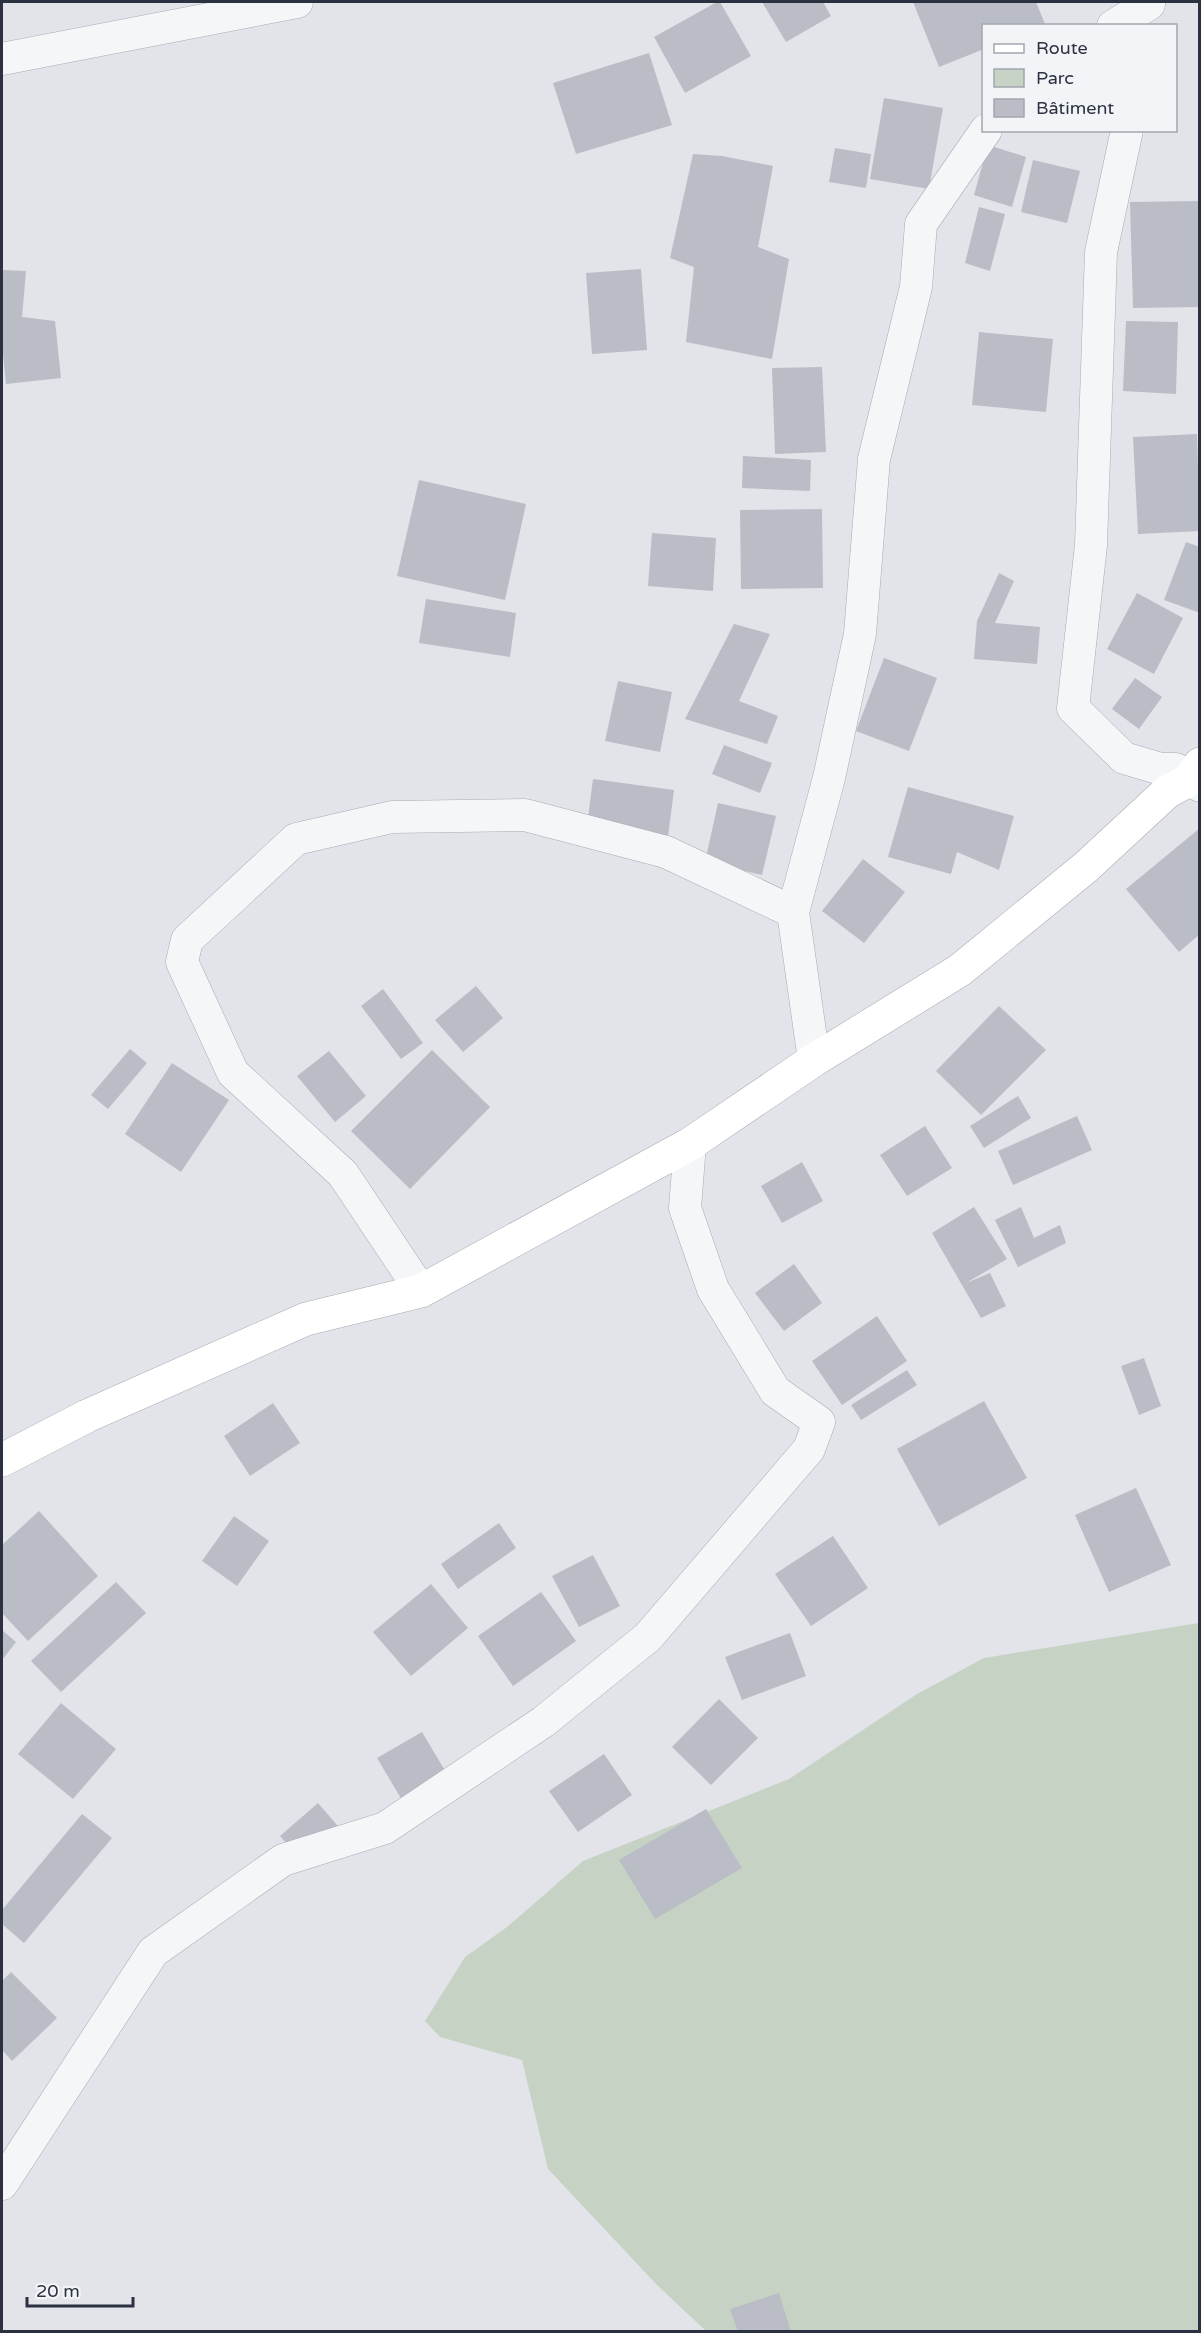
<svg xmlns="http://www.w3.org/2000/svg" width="1201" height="2333" font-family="'Varela Round',sans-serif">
<rect width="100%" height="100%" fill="#e2e4ea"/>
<path fill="#c6d3c4" d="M1199,1623V2331H706L657,2285L548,2169L522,2060L440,2037L425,2021L465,1957L507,1927L583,1861L789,1779L917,1694L984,1658Z"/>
<path fill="#babdc6" d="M717,2H720L751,56L685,93L654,37Z
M762,2H823L831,16L786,42Z
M913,2H1036L1045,24L984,26V49L939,67Z
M649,53L672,125L576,154L553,83Z
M884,98L943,108L929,189L870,179Z
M988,145L1026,157L1012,207L974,195Z
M835,148L871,154L866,188L829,182Z
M693,154L722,156L773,166L758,247L789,259L772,359L686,342L694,267L670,258Z
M1033,160L1080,171L1067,223L1021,212Z
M1200,201V307L1133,308L1130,202Z
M979,207L1005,214L990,271L965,263Z
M641,269L647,350L592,354L586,273Z
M2,270L26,271L22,317L55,321L61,378L6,384L2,343Z
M1126,321L1178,322L1176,394L1123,391Z
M979,332L1053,339L1046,412L972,405Z
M822,367L826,452L775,454L772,368Z
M1197,434L1200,531L1138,534L1133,437Z
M743,456L811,460L810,491L742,488Z
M419,480L526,504L505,600L397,576Z
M822,509L823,588L741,589L740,510Z
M652,533L716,538L713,591L648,586Z
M1186,542L1200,547V613L1164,600Z
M999,573L1014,581L995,623L1040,627L1037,664L974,659L977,621Z
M1137,593L1183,618L1154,674L1107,649Z
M426,599L516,613L510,657L419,643Z
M734,624L770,634L739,701L778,716L767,744L685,719Z
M884,658L937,678L909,751L856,731Z
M1135,678L1162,697L1139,729L1112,709Z
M618,681L672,692L660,752L605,741Z
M724,745L772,763L760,793L712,774Z
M593,779L674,790L666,852L585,841Z
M908,787L1014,816L999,870L957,852L951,874L888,857Z
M718,803L776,816L762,875L705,862Z
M1200,828V934L1179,952L1126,889Z
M863,859L905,892L864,943L822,911Z
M476,986L503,1018L463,1052L435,1020Z
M383,989L423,1043L401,1059L361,1006Z
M999,1006L1046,1050L981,1115L936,1071Z
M130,1049L147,1063L108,1109L91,1095Z
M432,1050L490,1107L410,1189L351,1131Z
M329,1051L366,1096L335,1122L297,1076Z
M172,1063L229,1100L181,1172L125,1134Z
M1018,1096L1031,1118L984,1148L970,1126Z
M1077,1116L1092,1150L1013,1185L998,1151Z
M925,1126L952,1168L907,1196L880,1155Z
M802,1162L823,1201L782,1223L761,1186Z
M974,1207L1007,1259L966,1283L990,1273L1006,1306L981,1318L932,1233Z
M1021,1207L1034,1238L1060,1225L1066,1243L1018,1267L995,1220Z
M794,1264L822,1303L784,1331L755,1293Z
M877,1316L907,1361L842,1405L812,1361Z
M1144,1358L1161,1406L1139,1415L1121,1366Z
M907,1370L917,1385L861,1420L851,1405Z
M984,1401L1027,1478L939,1526L897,1449Z
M273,1403L300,1443L250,1476L224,1436Z
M1136,1488L1171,1565L1109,1592L1075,1515Z
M39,1511L98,1576L28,1641L2,1613V1545Z
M234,1516L269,1541L237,1586L202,1561Z
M499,1523L516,1548L458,1589L441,1564Z
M833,1536L868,1588L811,1626L775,1574Z
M593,1555L620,1606L579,1627L552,1576Z
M116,1582L146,1613L61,1692L31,1661Z
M431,1584L468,1628L411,1676L373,1632Z
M541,1592L576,1641L513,1686L478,1636Z
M2,1630L16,1642L2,1660Z
M790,1633L806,1676L742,1700L725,1657Z
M719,1699L758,1738L711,1785L672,1747Z
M61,1703L116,1749L73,1799L18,1754Z
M422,1732L447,1774L402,1800L377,1758Z
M604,1754L632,1795L578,1832L549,1791Z
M318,1803L343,1832L305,1865L280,1836Z
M706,1809L742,1868L655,1919L619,1860Z
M82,1814L112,1838L24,1943L2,1924V1910Z
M11,1972L57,2018L12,2061L2,2050V1981Z
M779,2293L791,2332H738L730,2309Z"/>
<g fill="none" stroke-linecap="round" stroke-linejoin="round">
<g stroke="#a7abb4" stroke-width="33">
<path id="minor" d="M1113,26L1149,4
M2,59L297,2
M1127,130L1101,252L1091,545L1073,708L1124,758L1161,769H1176L1200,786
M814,1060L793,912L829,778L860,634L874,459L916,287L921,224L986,130
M421,1291L343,1174L233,1073L182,962L187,940L296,839L392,817L525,815L666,852L793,912
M2,2184L153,1952L283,1860L385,1828L543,1722L648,1637L809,1449L819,1422L775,1391L713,1289L685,1208L690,1144"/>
</g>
<g stroke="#a7abb4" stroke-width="34">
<path id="secondary" d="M2,1460L87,1416L306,1319L421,1291L690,1144L814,1060L960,970L1086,867L1167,792L1189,780L1200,764"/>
</g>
<use href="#minor" stroke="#f5f6f8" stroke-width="32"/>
<use href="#secondary" stroke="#fff" stroke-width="33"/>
</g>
<rect width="1201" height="2333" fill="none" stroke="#2b3141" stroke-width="6"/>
<rect x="982" y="24" width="195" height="108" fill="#f2f4f7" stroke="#a2a6ae" stroke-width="1.5"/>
<rect x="994" y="44" width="30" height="9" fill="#ffffff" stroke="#a2a6ae" stroke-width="1.5"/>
<text x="1036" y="54" font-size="18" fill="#2b3141">Route</text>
<rect x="994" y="69" width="30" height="18" fill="#c6d3c4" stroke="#a2a6ae" stroke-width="1.5"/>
<text x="1036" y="84" font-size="18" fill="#2b3141">Parc</text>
<rect x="994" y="99" width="30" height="18" fill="#babdc6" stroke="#a2a6ae" stroke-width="1.5"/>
<text x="1036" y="114" font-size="18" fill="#2b3141">Bâtiment</text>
<path d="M27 2297v9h106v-9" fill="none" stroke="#2b3141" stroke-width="3"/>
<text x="36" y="2297" font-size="18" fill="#2b3141" stroke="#f2f4f7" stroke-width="4.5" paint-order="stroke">20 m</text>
</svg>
